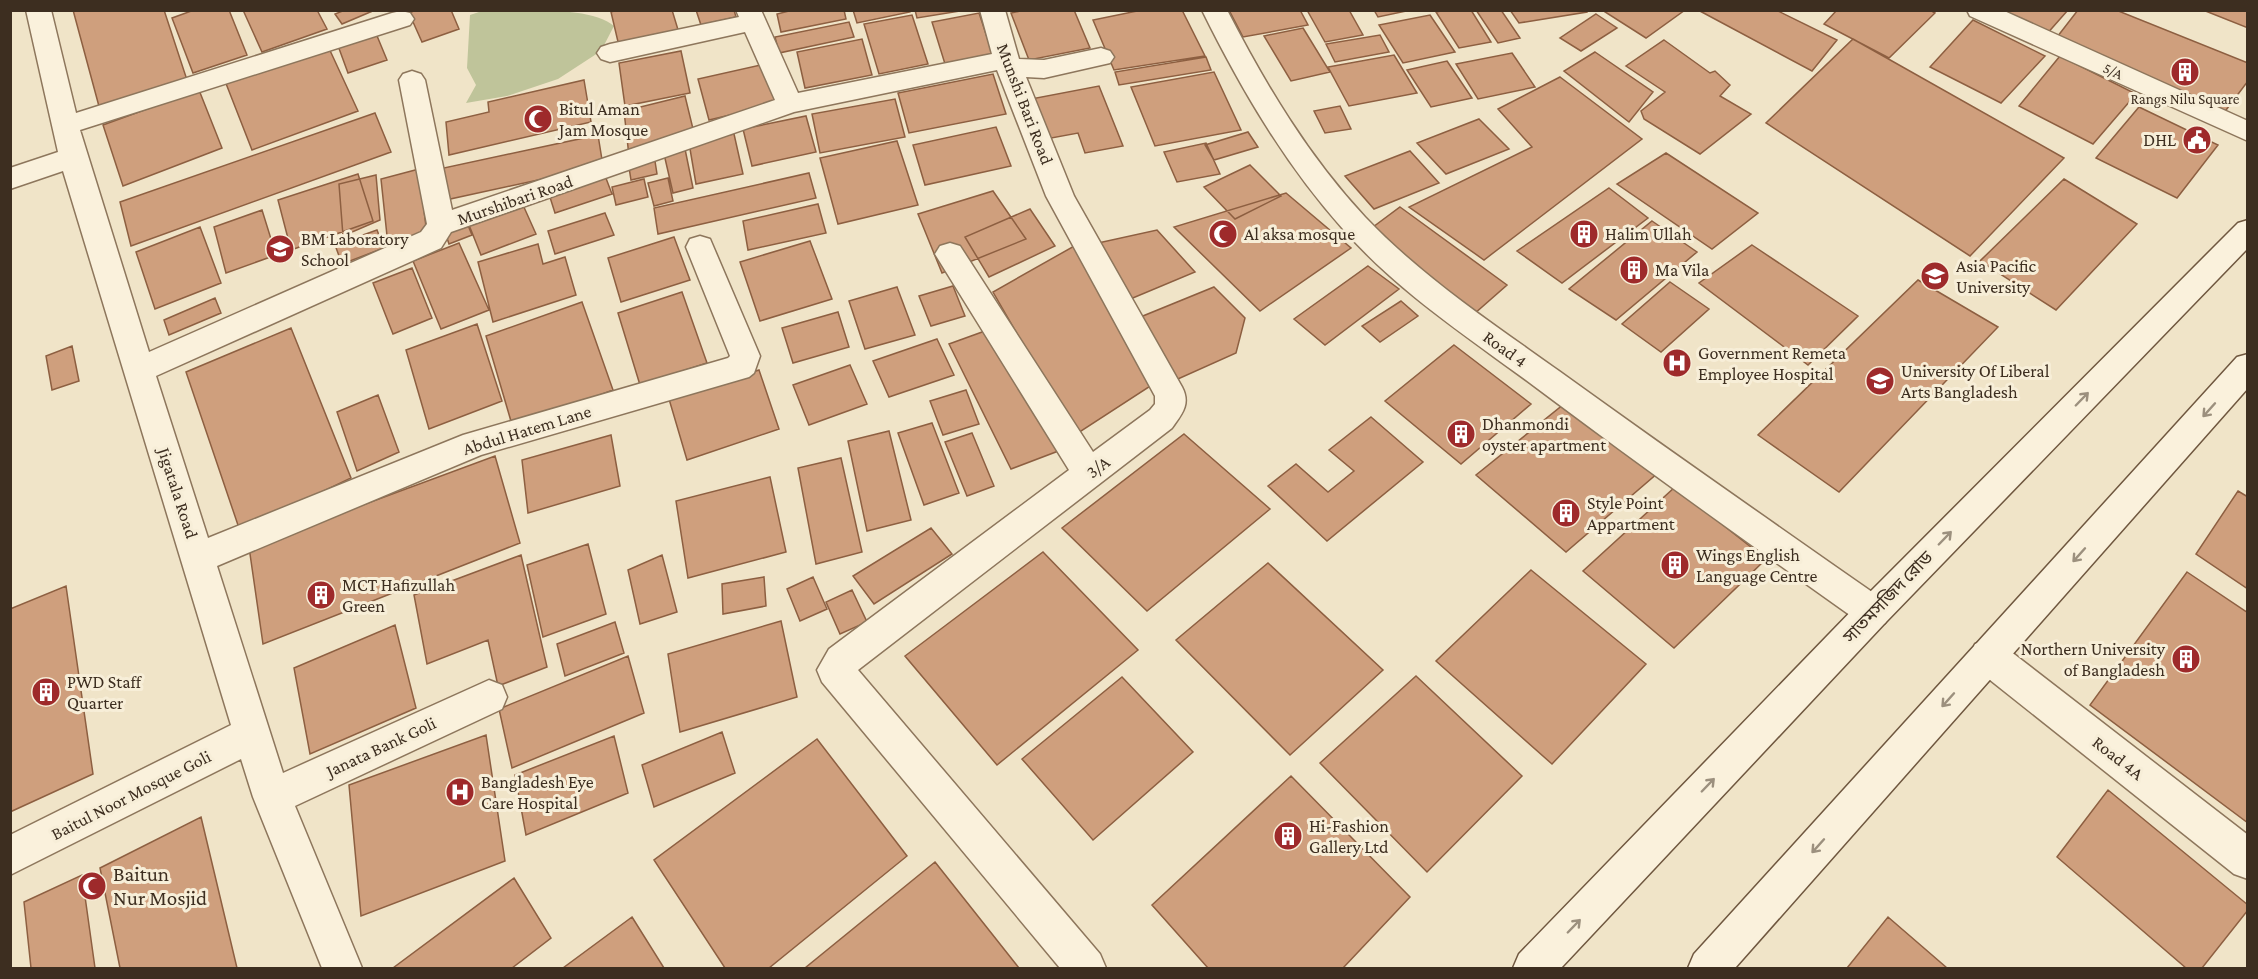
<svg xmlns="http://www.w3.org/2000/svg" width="2258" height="979" font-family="'Crimson Pro','Noto Sans Bengali',serif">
<rect width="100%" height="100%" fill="#f0e4c8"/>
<path fill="#bfc49a" d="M485,10C517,11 590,5 614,26L601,51L558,79L507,96L466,103L476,85L467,68L470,15Z"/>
<path fill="#cf9f7d" stroke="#8d5f41" stroke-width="1.5" d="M73,10H164L187,80L100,110Z
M194,10H229L247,55L193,73L172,18Z
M243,10H317L327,29L262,52Z
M345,10H375L342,24L335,14Z
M416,10H451L459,29L422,42L409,13Z
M617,10H672L679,33L619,46L611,12Z
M696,10H734L736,17L701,25Z
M793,10H844L846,19L781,32L777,14Z
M853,10H910V12L857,23Z
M915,10H966L917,18Z
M1025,10H1074L1090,48L1029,60L1011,13Z
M1142,10H1182L1205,56L1114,70L1093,20Z
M1229,10H1300L1308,25L1243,37Z
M1307,10H1349L1363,35L1325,42Z
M1374,10H1411L1378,17Z
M1446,10H1471L1491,42L1459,48L1436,12Z
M1476,10H1501L1520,38L1498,43Z
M1510,10H1587V12L1519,23Z
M1602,10H1685L1646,38Z
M1698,10H1776L1837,40L1812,71Z
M1837,10H1930L1935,13L1889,58L1824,24Z
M1989,10H2068L2045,36Z
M2078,10H2116L2248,63V81L2220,118L2054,41Z
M2203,10H2248V28Z
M979,13L993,55L945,64L932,22Z
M1596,14L1617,28L1581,51L1560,38Z
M912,15L928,64L879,74L864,24Z
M1430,15L1455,52L1403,63L1379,25Z
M1973,20L2045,56L2001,103L1930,67Z
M849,22L854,37L779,53L775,37Z
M1303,28L1330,72L1291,81L1264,36Z
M375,31L387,60L348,73L337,43Z
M1380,35L1389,52L1335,62L1326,44Z
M862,39L872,75L805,88L797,52Z
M1853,39L2064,158L1970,256L1766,123Z
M1664,40L1710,73L1715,71L1730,85L1720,96L1751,114L1700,154L1644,119L1641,111L1665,92L1626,66Z
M327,44L358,111L252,150L225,81Z
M681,51L690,93L625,106L619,63Z
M1595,52L1653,92L1629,122L1564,71Z
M1512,53L1535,87L1478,99L1456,64Z
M1394,55L1417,93L1349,106L1328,67Z
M2060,56L2136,94L2093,144L2019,106Z
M1206,57L1211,70L1119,85L1115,72Z
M1447,61L1472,98L1431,107L1407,70Z
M765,64L777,104L709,120L698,79Z
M1214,72L1241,130L1155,146L1131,87Z
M993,74L1006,114L909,133L898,93Z
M1560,77L1642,139L1484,260L1409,207L1532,147L1498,109Z
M584,80L591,122L449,155L446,122L489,112L488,102Z
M1099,86L1123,146L1085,153L1078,133L1046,139L1031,99Z
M199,90L222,148L123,186L103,125Z
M685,96L694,133L629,156L624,111Z
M895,99L905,137L820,153L812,114Z
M1340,106L1351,129L1325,133L1314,111Z
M2139,107L2218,145L2177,198L2096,158Z
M375,113L391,152L131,246L120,202Z
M806,116L816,152L752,166L743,129Z
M1479,119L1509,149L1446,174L1417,143Z
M996,127L1011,166L925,185L913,145Z
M1248,132L1258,147L1214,160L1205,145Z
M734,134L743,174L696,184L689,143Z
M598,135L603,166L441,201L439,169Z
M897,141L918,205L838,224L820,158Z
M1206,143L1220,174L1177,182L1164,152Z
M685,149L693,188L673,193L664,154Z
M1410,151L1439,183L1374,209L1345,176Z
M1666,153L1758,213L1712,249L1617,184Z
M654,155L657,174L631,180L628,161Z
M1250,165L1281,196L1235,219L1204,187Z
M419,169L427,235L388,245L381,179Z
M604,173L612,194L555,213L548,191Z
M809,173L816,198L658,234L654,208Z
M358,174L373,221L291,250L278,200Z
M376,175L380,220L343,236L339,184Z
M668,178L673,201L654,206L648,183Z
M644,179L648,197L616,205L612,187Z
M2064,179L2137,224L2056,310L1980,261Z
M1609,188L1648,218L1562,283L1517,251Z
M993,191L1026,239L942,273L918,214Z
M1286,193L1351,248L1260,311L1174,227Z
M818,204L826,233L748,250L743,221Z
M523,205L536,234L481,255L469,225Z
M1400,207L1507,285L1474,314L1369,230Z
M1030,209L1055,246L989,277L965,237Z
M262,210L276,255L226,273L214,227Z
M605,213L614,235L555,254L548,231Z
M465,218L472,235L449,244L443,226Z
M1652,221L1697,252L1616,320L1569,289Z
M200,227L221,283L155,309L136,252Z
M377,230L384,248L342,264L335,245Z
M1157,230L1195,272L1128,300L1098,243Z
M674,237L690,280L621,302L608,258Z
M810,241L832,299L760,321L740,262Z
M459,243L489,310L441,329L413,261Z
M538,244L543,264L565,257L576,295L493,322L478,262Z
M1076,245L1155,383L1075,435L993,292Z
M1752,245L1858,316L1808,365L1699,283Z
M1368,266L1399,289L1325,345L1294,319Z
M412,268L432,318L393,334L373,283Z
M1918,280L1998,327L1839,492L1758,435Z
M1670,282L1709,309L1661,352L1622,324Z
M953,286L965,316L931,326L919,296Z
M897,287L915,335L865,349L849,301Z
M1214,287L1245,318L1236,353L1169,383L1138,318Z
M682,292L707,363L640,385L618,313Z
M215,298L221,313L169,335L164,320Z
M1401,301L1418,316L1380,342L1362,326Z
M582,302L613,390L513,428L486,336Z
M838,312L849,347L793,363L782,328Z
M477,324L502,401L429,429L406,350Z
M996,327L1061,450L1011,469L949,344Z
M291,328L351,478L240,531L186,372Z
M937,339L954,375L889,397L873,361Z
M1454,345L1531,404L1461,464L1385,401Z
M72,346L79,381L52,390L46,356Z
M850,365L867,404L809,425L793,385Z
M759,370L779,429L687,460L669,399Z
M966,390L979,424L943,435L930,401Z
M378,395L399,452L357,471L337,412Z
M1569,400L1659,472L1566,552L1476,475Z
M1371,417L1423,462L1327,541L1268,486L1296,464L1328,492L1354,471L1329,450Z
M932,423L959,493L924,505L898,433Z
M889,431L911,520L867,531L848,441Z
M972,433L994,486L967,496L945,442Z
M1184,434L1270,509L1147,611L1062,528Z
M611,435L620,486L528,513L522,460Z
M495,456L520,543L263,644L249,547Z
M841,458L862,552L816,564L798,468Z
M770,477L786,552L688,578L676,501Z
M1675,487L1766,559L1674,648L1583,571Z
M2238,491L2248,497V589L2196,554Z
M931,528L952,554L874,604L853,576Z
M588,544L606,614L543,637L527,565Z
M1043,552L1138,650L997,765L905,656Z
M521,555L547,667L498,686L488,640L427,664L414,595Z
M662,555L677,612L640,624L628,570Z
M1268,563L1383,670L1290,755L1176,640Z
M1531,570L1646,664L1552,764L1436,661Z
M2187,572L2248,613V823L2090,705Z
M764,577L766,606L723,614L722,584Z
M813,577L827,609L800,621L787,589Z
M66,586L93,774L10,812V609Z
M852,590L867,622L840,634L826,602Z
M781,621L797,697L680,732L668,654Z
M615,622L624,653L565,676L557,644Z
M395,625L416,708L310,754L294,668Z
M628,656L644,713L512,768L499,709Z
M1416,676L1522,776L1427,872L1320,763Z
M1122,677L1193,752L1093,840L1022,759Z
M722,732L735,773L654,807L642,765Z
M486,735L505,861L361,916L349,785Z
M614,736L628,793L526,835L515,775Z
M817,739L907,856L769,968H725L654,860Z
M1291,776L1410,897L1343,968H1208L1152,905Z
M2108,790L2248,905V910L2202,968H2186L2057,857Z
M201,817L237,968H120L100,868Z
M935,862L1019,968H805Z
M82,875L95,968H31L24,902Z
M514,878L551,938L512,968H393Z
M632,917L664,968H563Z
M1888,917L1947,968H1847Z"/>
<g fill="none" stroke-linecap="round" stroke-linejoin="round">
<g stroke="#8d765c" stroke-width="3">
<path id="minor" d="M26,10H51L76,113L392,13L401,11L410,13L414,19L410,25L80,130L149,352L421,232L427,224L399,80L403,74L412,71L421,74L425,80L452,210L775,100L745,32L610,62L601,59L597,53L601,47L610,44L739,17L736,10H761L798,93L992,54L980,10H1005L1019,59L1044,60L1101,48L1110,51L1114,57L1110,63L1044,78L1026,77L1074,196L1182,387C1191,404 1182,414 1172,428L858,670L1100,954L1106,968H1060L822,682L817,670L829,649L1069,470L940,262L935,254L940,246L950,243L960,246L1093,452L1150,410L1155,404V396L1046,196L997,70L794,112L451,232L441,248L156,376L208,538L463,435L728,358L730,356L686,247L690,239L700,236L710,239L760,356L754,373L749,377L481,455L217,566L283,773L489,680L502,685L507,697L502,709L295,806L362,968H322L253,797L241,759L10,875V835L231,725L63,171L10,189V168L58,152Z
M1202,10H1227C1265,84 1308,156 1365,217C1422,277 1492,323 1559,371C1667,449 1776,525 1885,601L1891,612L1885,623L1873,628L1861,623C1751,545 1642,467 1534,386C1468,337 1398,292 1343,229C1285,164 1241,89 1202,10Z
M1967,10H2002L2248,121V141L1970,16Z
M1988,640L2001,644L2248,835V879L2234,874L1975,668L1970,656L1975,644Z"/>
</g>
<g stroke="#6f573f" stroke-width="3">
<path id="secondary" d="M2248,220V248L1885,623L1561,968H1513L1519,954L1861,601L2238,223Z
M2248,354V388L1735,968H1688L1694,954L2237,357Z"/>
</g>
<use href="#minor" fill="#faf1dc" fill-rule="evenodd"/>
<use href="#secondary" fill="#faf1dc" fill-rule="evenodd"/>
</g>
<defs><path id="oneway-shaft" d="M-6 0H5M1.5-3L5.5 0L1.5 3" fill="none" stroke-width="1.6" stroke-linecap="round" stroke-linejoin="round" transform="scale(1.5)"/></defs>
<g stroke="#9c907e">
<use href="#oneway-shaft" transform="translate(2082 399) rotate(-46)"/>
<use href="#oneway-shaft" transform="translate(2209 410) rotate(132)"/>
<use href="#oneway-shaft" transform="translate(1945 538) rotate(-46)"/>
<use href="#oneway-shaft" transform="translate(2079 555) rotate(132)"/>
<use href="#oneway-shaft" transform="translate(1948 700) rotate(132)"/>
<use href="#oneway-shaft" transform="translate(1708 785) rotate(-46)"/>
<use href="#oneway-shaft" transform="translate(1818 846) rotate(132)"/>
<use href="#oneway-shaft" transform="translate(1574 926) rotate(-46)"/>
</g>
<defs>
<g id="building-disc" transform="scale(1.5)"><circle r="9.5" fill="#9e2a2b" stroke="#f7eed8"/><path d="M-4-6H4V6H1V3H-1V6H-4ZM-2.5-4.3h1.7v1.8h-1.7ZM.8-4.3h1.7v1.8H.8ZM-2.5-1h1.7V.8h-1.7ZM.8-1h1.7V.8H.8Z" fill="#fff"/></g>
<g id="mosque-disc" transform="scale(1.5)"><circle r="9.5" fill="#9e2a2b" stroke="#f7eed8"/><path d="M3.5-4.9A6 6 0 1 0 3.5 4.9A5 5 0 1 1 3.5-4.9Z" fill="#fff"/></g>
<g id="civic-disc" transform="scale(1.5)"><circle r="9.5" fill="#9e2a2b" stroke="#f7eed8"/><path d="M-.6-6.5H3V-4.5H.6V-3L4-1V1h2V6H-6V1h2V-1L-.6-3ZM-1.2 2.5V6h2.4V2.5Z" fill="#fff"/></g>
<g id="school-disc" transform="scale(1.5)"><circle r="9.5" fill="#9e2a2b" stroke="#f7eed8"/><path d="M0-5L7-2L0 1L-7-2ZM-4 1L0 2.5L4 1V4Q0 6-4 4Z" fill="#fff"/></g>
<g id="university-disc" transform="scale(1.5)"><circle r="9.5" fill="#9e2a2b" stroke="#f7eed8"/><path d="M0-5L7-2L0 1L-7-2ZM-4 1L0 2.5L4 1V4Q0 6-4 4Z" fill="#fff"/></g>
<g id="hospital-disc" transform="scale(1.5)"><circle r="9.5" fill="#9e2a2b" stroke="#f7eed8"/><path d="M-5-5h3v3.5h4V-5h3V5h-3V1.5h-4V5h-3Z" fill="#fff"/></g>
</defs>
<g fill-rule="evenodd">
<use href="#building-disc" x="2185" y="72"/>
<use href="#mosque-disc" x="538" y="119"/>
<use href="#civic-disc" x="2197" y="140"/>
<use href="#mosque-disc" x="1223" y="234"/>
<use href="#building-disc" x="1584" y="234"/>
<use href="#school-disc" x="280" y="249"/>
<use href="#building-disc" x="1634" y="270"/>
<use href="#university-disc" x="1935" y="276"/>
<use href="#hospital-disc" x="1677" y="363"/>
<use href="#university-disc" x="1880" y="381"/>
<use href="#building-disc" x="1461" y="434"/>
<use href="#building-disc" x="1566" y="513"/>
<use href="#building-disc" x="1675" y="565"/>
<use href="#building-disc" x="321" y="595"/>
<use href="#building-disc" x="2186" y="659"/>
<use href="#building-disc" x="46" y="692"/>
<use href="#hospital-disc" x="460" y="792"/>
<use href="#building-disc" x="1288" y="836"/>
<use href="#mosque-disc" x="92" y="886"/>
</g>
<g text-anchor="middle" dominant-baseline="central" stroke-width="6" stroke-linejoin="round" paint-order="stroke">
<g font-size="15" fill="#3d2e20" stroke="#f7eed8">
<text transform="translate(2113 71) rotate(24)">5/A</text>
</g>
<g font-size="15" fill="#3d2e20" stroke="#f7eed8">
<text x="2185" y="99">Rangs Nilu Square</text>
</g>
<g font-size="18" fill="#3d2e20" stroke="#f7eed8">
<text transform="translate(1025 104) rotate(69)">Munshi Bari Road</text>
<text transform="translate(515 200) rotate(-19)">Murshibari Road</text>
<text transform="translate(1505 349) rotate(36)">Road 4</text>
<text transform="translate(527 430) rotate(-17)">Abdul Hatem Lane</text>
<text transform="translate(1098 467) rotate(-37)">3/A</text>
<text transform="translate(178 493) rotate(72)">Jigatala Road</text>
<text transform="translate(1888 597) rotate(-46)">সাতমসজিদ রোড</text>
<text transform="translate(381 747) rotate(-25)">Janata Bank Goli</text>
<text transform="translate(2118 758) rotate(38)">Road 4A</text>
<text transform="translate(131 795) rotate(-27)">Baitul Noor Mosque Goli</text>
</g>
<g font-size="18" fill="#3d2e20" stroke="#f7eed8" text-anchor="start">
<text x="559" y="109">Bitul Aman<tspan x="559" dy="21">Jam Mosque</tspan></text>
<text x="2176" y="140" text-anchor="end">DHL</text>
<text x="1244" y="234">Al aksa mosque</text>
<text x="1605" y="234">Halim Ullah</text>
<text x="301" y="239">BM Laboratory<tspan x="301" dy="21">School</tspan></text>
<text x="1956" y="266">Asia Pacific<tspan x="1956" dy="21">University</tspan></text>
<text x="1655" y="270">Ma Vila</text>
<text x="1698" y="353">Government Remeta<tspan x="1698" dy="21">Employee Hospital</tspan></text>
<text x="1901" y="371">University Of Liberal<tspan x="1901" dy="21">Arts Bangladesh</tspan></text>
<text x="1482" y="424">Dhanmondi<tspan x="1482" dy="21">oyster apartment</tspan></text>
<text x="1587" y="503">Style Point<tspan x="1587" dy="21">Appartment</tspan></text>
<text x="1696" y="555">Wings English<tspan x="1696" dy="21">Language Centre</tspan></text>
<text x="342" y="585">MCT Hafizullah<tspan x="342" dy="21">Green</tspan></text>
<text x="2165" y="649" text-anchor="end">Northern University<tspan x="2165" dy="21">of Bangladesh</tspan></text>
<text x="67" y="682">PWD Staff<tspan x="67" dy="21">Quarter</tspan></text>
<text x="481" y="782">Bangladesh Eye<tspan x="481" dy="21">Care Hospital</tspan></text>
<text x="1309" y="826">Hi-Fashion<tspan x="1309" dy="21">Gallery Ltd</tspan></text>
</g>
<g font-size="21" fill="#3d2e20" stroke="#f7eed8" text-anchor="start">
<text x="113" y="874">Baitun<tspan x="113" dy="24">Nur Mosjid</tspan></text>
</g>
</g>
<rect width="2258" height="979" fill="none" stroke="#3d2e20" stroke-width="24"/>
</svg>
